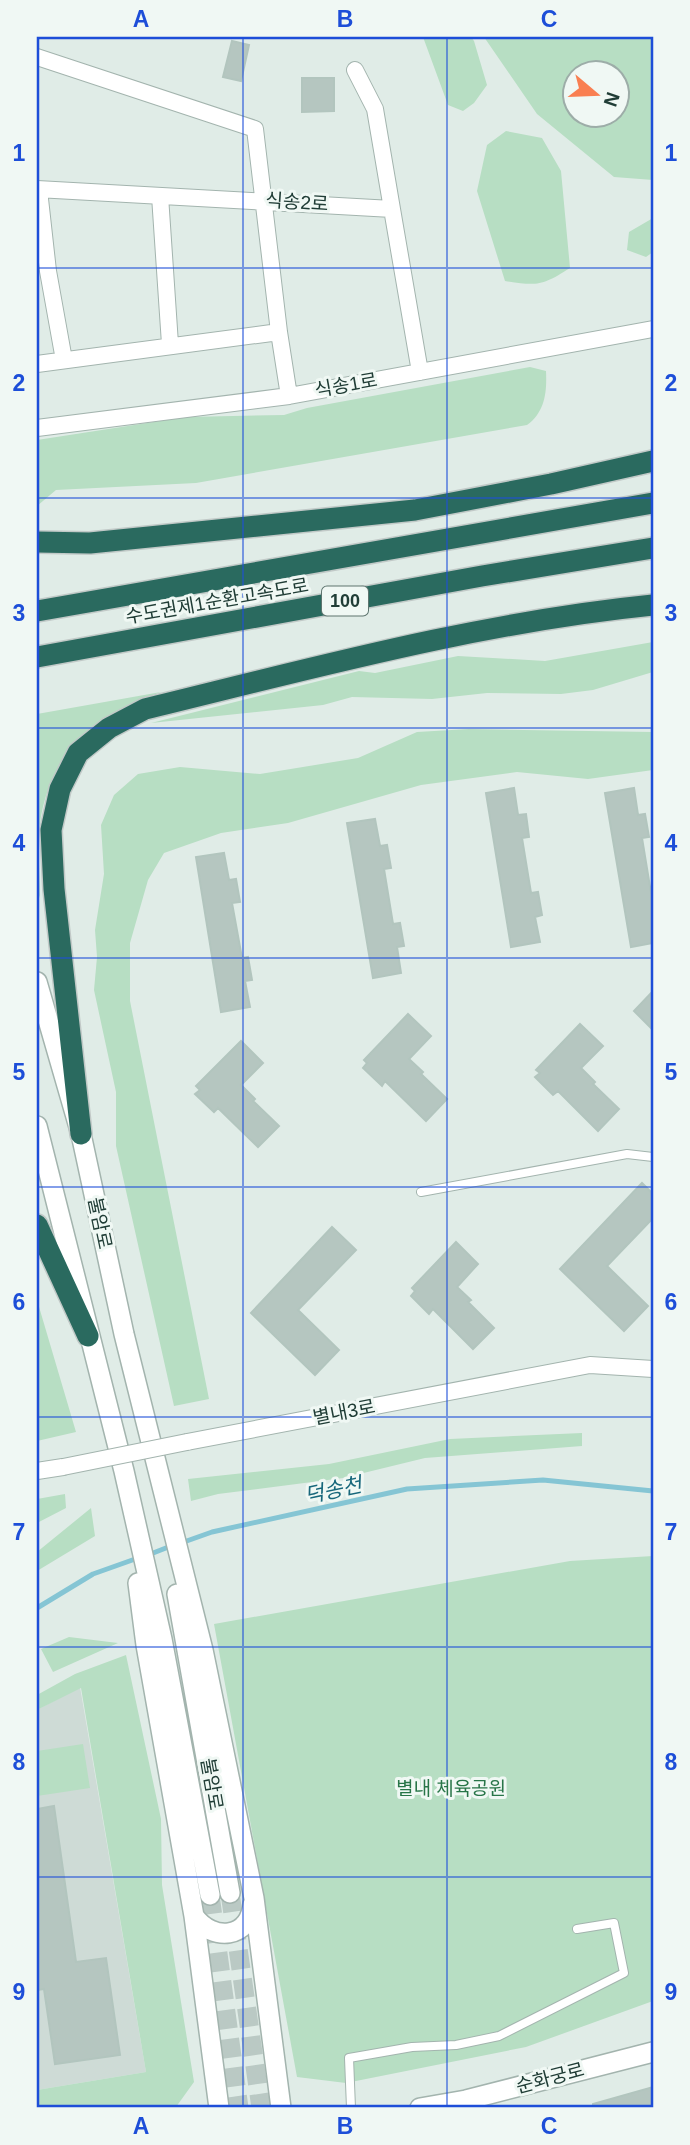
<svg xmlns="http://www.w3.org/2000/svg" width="690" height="2145" font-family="Arial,'Noto Sans KR',sans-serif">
<rect width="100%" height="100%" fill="#e0ece7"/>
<path fill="#cedbd6" d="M80,1687L146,2072L37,2090V1710Z"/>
<path fill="#b7dec3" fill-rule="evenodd" d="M423,37H471L474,41L487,85L474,103L463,111L448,105Z
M484,37H653V180L614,177L537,114ZM574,74H616V116H574Z
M506,131L542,138L561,171L570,268C542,286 537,286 505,281L477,191L487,145Z
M653,218V252L646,257L627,250L629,232Z
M530,367L546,371C547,392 545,412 527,425L196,483L56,490L37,506V440L186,417L284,415L307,408Z
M653,642V672L593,690L561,694L487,693L432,699L352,697L323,705L151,723L359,671L375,673L458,656L545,661Z
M161,692C97,716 50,751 40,823C37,847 40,874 40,898L37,889V714Z
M469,729L653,732V770L588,779L517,772L421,785L288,823L221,833L164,853L148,880L130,943V1001L209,1399L174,1406L116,1146V1092L94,990L97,957L95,930L104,874L101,825L114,795L138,774L180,767L260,774L358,758L417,732Z
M37,1300L76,1432L37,1441V1299Z
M582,1433V1446L425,1458L343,1478L218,1494L191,1501L188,1479L329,1464L450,1439Z
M65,1494L66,1508L37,1523V1499Z
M91,1508L95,1536L37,1571V1552Z
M653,1556V2001L526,2047L346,2083L297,2077L214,1624L570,1561Z
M69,1637L118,1643L53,1672L41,1649Z
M126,1655L161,1819L162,1885L194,2082L176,2107L169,2108H37V2090L146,2072L81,1688L37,1710V1695L75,1674Z
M83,1744L90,1788L37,1796V1751Z"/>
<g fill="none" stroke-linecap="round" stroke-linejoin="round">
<path stroke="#85c5d4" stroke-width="5" d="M181,1543L212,1532L407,1489L543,1480L653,1491
M148,1555L171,1546
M37,1608L93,1574L138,1558"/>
</g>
<path fill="#b5c6c0" stroke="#b2c5be" stroke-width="2" d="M232,41L249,45L241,81L223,77Z
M302,78H334V111L302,112Z
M514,788L518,815L526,814L529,837L522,838L531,893L538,892L542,915L535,917L540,942L511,947L486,793Z
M634,788L638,815L645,814L649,837L642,838L651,893H653V943L631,947L605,793Z
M375,819L380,846L387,845L391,868L384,869L393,924L400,923L404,946L397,947L401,973L373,978L347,823Z
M224,853L229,880L236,879L240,902L232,903L242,958L248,957L252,980L245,981L250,1007L221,1012L196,857Z
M653,991V1030L634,1011Z
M408,1014L431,1036L409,1059L423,1072L421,1074L447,1099L426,1121L385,1081L382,1086L363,1068L367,1063L364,1060Z
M580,1024L603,1046L581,1068L595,1082L593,1084L619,1109L598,1131L558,1091L553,1095L535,1077L540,1073L536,1070Z
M241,1041L263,1063L241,1085L255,1099L253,1101L279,1126L258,1147L218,1108L214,1112L195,1094L200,1090L196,1086Z
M642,1183L653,1194V1218L607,1266L648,1306L624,1331L560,1269Z
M332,1227L356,1250L298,1310L339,1350L315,1375L251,1313Z
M456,1242L478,1264L457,1287L471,1300L468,1302L494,1328L473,1349L433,1309L429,1314L411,1296L415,1291L412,1288Z
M54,1806L76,1962L106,1958L120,2055L55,2064L44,1989L37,1990V1809Z
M653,2087V2108H593V2104Z"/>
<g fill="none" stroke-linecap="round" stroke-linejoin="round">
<path stroke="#bac9c4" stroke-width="19" stroke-dasharray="19 10" stroke-linecap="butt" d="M230,1893L261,2108
M210,1895L239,2108"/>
<g stroke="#a3b4ae" stroke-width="10">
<path id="service" d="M421,1192L627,1154L653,1157
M351,2108L349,2058L412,2047L456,2045L499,2036L624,1973L614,1923L577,1929"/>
</g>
<g stroke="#a3b4ae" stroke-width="18">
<path id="minor" d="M37,57L255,129L279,332L289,396
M355,70L375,109L392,209
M37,189L392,209L420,372
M39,190L48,271L64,360
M160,196L170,344
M37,364L279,332
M37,428L289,396L653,329
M187,1442L590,1365L653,1369
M37,1471L63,1467"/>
</g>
<g stroke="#a3b4ae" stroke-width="22">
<path id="tertiary" d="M37,982L81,1134L124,1334L203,1650L254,1898L281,2108
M37,1126L124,1471L162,1639L210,1895
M138,1583L146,1645L194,1916L219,2108
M177,1594L230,1893
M194,1916C213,1942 249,1939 253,1904
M420,2108L466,2100L653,2052"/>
</g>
<g stroke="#c1c9c7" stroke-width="24">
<path id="motorway" d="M37,542L90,543L415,510L551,484L653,461
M37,611L653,503
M37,657L482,576L653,548
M81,1134L54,889L51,830L60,789L78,753L109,728L145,709C313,668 482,622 653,605
M37,1225L88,1336"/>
</g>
<use href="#service" stroke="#fff" stroke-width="8"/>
<use href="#minor" stroke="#fff" stroke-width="16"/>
<use href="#tertiary" stroke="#fff" stroke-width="19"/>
<use href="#motorway" stroke="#2a6a5f" stroke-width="21"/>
<g stroke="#a3b4ae" stroke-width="18" stroke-linecap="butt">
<path id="minor-bridge" d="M63,1467L187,1442"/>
</g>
<use href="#minor-bridge" stroke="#fff" stroke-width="16"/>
</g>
<path fill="none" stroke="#1d4ed8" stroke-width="2" stroke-opacity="0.55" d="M243,37V2108M447,37V2108M37,268H653M37,498H653M37,728H653M37,958H653M37,1187H653M37,1417H653M37,1647H653M37,1877H653"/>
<g text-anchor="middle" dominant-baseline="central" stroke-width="6" stroke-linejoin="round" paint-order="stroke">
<rect fill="#f0f8f4" stroke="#5e756f" stroke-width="2" x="322" y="586.5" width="46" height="29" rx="5"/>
<g font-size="18" font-weight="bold" fill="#203d36">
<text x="345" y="601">100</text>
</g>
<g font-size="19" fill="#203d36" stroke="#f0f8f4">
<text transform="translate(297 202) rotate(4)">식송2로</text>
<text transform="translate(346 385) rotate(-10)">식송1로</text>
<text transform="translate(217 601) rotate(-10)">수도권제1순환고속도로</text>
<text transform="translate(100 1223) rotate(78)">불암로</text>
<text transform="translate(344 1412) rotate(-11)">별내3로</text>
<text transform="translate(212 1784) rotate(80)">불암로</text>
<text transform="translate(550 2078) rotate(-15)">순화궁로</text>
</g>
<g font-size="19" fill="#287548" stroke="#f0f8f4">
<text x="451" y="1788">별내 체육공원</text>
</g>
<g font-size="21" font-style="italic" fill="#17677b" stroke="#f0f8f4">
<text transform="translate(333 1490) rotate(-12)">덕송천</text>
</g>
</g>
<rect width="690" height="2145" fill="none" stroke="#f0f8f4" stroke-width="77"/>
<g transform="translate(596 94) rotate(109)"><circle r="33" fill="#f0f8f4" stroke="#9dada8" stroke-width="2"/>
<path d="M0-5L12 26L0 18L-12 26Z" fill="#f97f51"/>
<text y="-10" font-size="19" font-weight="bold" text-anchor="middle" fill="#203d36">N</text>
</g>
<rect x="38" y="38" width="614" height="2068" fill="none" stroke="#1d4ed8" stroke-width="2.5"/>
<g font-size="23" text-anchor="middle" font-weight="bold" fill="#1d4ed8">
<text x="141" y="27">A</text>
<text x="345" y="27">B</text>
<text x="549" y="27">C</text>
<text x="19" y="161">1</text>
<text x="671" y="161">1</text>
<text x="19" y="391">2</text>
<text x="671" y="391">2</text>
<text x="19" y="621">3</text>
<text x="671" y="621">3</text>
<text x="19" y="851">4</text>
<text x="671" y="851">4</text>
<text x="19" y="1080">5</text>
<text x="671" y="1080">5</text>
<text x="19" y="1310">6</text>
<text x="671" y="1310">6</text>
<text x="19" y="1540">7</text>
<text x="671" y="1540">7</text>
<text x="19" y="1770">8</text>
<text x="671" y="1770">8</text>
<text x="19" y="2000">9</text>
<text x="671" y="2000">9</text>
<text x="141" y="2134">A</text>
<text x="345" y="2134">B</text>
<text x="549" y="2134">C</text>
</g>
</svg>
